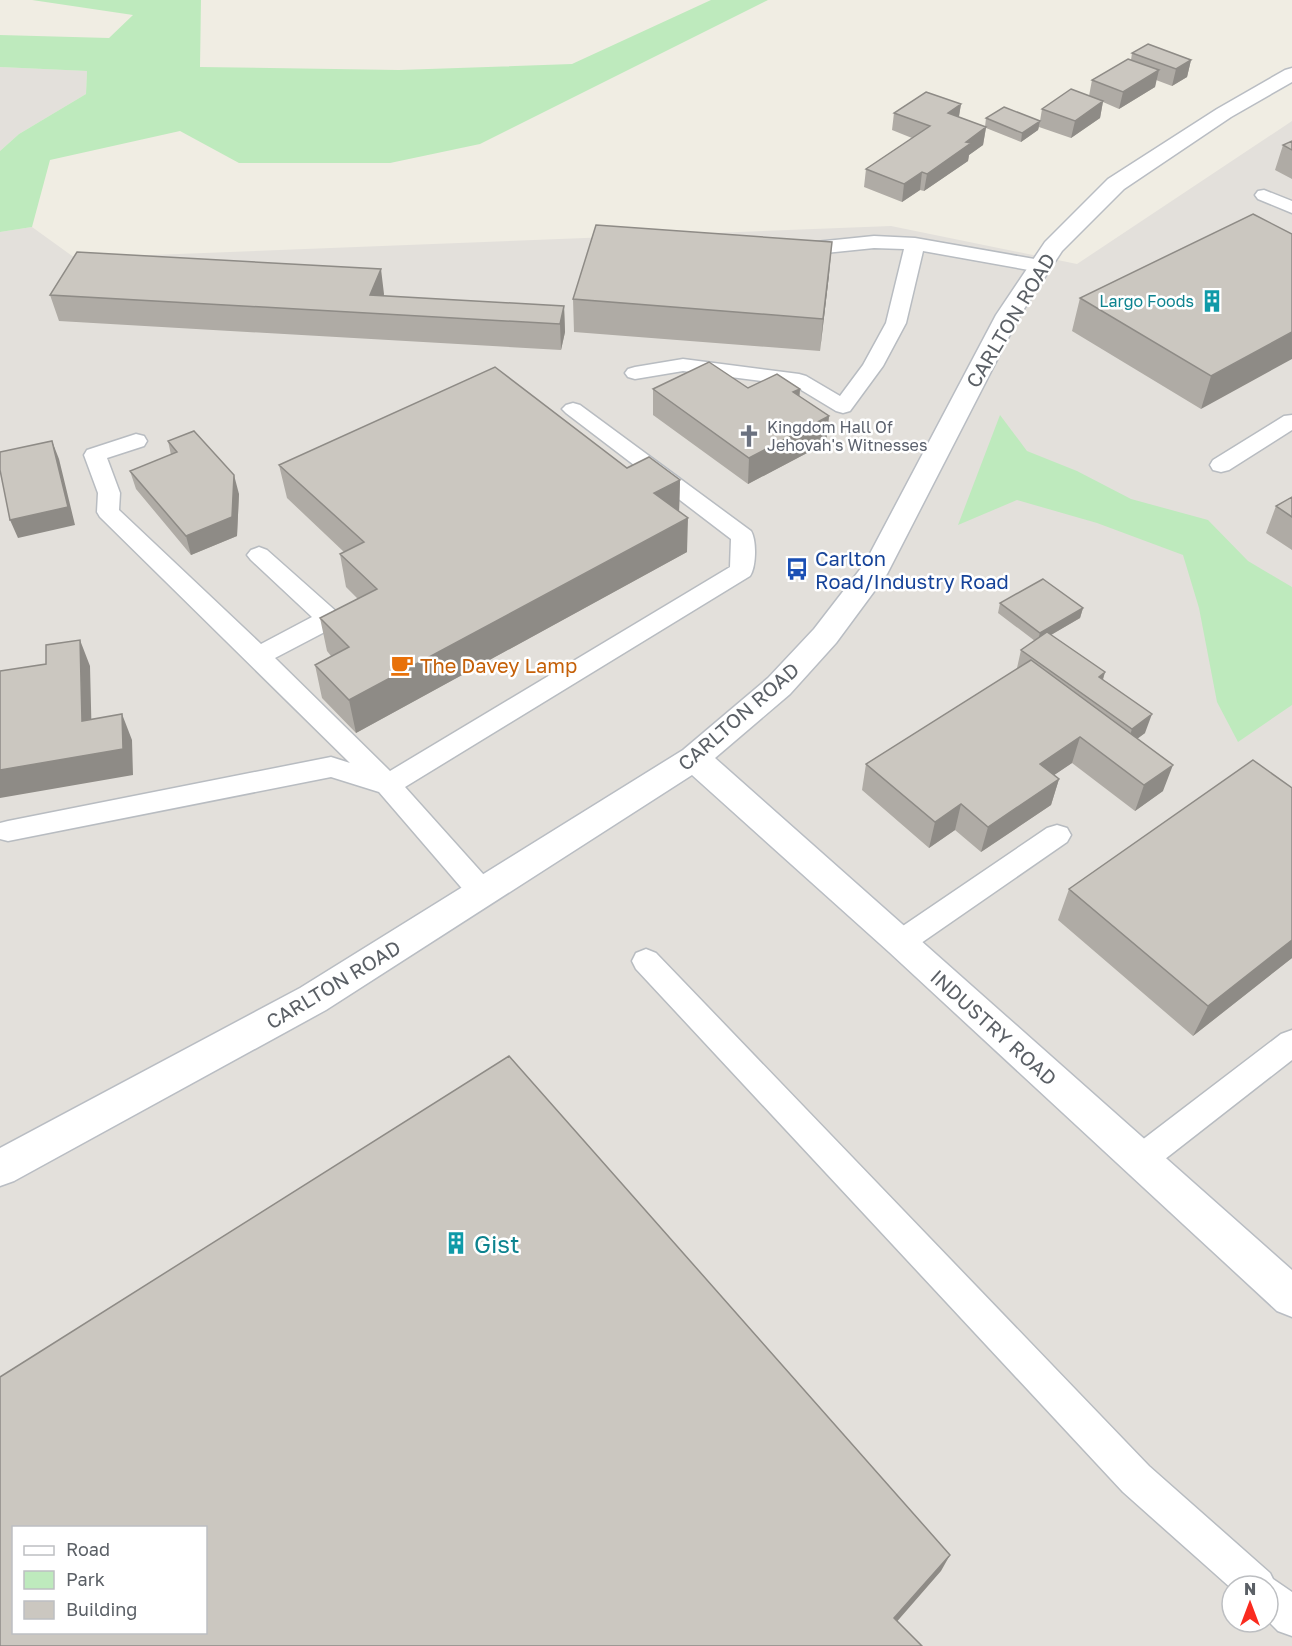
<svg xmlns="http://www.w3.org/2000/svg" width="1292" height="1646" font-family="'Golos Text',sans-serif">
<rect width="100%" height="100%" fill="#f0ede3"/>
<path fill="#e3e0db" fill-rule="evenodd" d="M0,67L87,71L86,94L19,134L0,151Z
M1292,121V1646H0V232L32,227L75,258L891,226L1077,264ZM14,1528H206V1632H14ZM1232,1586H1268V1622H1232Z"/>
<path fill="#beeabd" d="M32,0H201L200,67L399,70L572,64L711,0H768L480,144L390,163H239L180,131L50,160L32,227L0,232V151L19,134L86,94L87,71L0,67V35L109,38L133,15Z
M1000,415L1027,451L1077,471L1131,499L1208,520L1248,561L1292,587V705L1238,742L1217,702L1199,608L1183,555L1097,523L1017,500L958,525Z"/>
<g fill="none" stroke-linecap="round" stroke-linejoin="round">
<g stroke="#b8bcc1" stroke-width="3">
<path id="lane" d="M1264,190L1292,201V213L1258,199L1255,195L1258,191Z
M874,236L915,238L1040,260L1047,262L1050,266L1047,270L1040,272L923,251L906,323L883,366L850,411L843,413L836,411L793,385L683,371L635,379L628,377L625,373L628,369L635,367L683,359L799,374L806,376L840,396L863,365L886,323L904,249L874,248L796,256L789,254L787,250L789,246L796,244Z
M573,403L580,405L751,531C757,541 756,567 750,576L405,787L492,884L496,892L492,900L482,903L472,900L379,792L331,777L8,841L0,839V823L8,821L331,757L350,763L100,517L97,512L98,493L84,455L87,450L136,434L144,436L147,441L144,446L107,458L120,493L119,510L261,644L312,617L251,560L247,555L251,550L259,547L267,550L338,613L341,619L338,625L275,658L390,771L730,567L731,539L566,413L562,409L566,405Z
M1292,415V430L1229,470L1221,472L1213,470L1210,465L1213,460L1284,416Z
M1057,825L1067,828L1071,835L1067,842L911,950L901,954L891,950L887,942L891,934L1047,828Z
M646,949L656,953L1149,1466L1270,1573L1273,1579L1292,1592V1636L1278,1631L1268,1621V1586H1232V1589L1123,1492L636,969L632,961L636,953Z
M1292,1030V1060L1151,1170L1140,1174L1129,1170L1124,1160L1129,1150L1281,1034Z"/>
</g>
<g stroke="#b9bdc3" stroke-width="3">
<path id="secondary" d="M1292,68V82L1231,117L1124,189L1062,251L1020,315L887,574L836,643L790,694L715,758L1292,1270V1317L1277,1311L889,952L692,775L326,1010L14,1181L0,1186V1148L300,988L683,750L768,678L814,629L865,563L996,315L1045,242L1108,179L1217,109L1285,70Z"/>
</g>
<use href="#lane" fill="#fff" fill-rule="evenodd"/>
<use href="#secondary" fill="#fff" fill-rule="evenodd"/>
</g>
<path fill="#afaba5" d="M1132,53L1191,60L1187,77L1172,86L1156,80L1155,87L1119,109L1103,102L1100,118L1071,138L1039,127L1038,130L1021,142L986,128L983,145L969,155L968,161L924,191L920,190L902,202L864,187L866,169L912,138L892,130L894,113L961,104L959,117L985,127L986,118L1040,121L1042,109L1089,96L1092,80L1131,60Z
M1292,141V179L1275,170L1283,145Z
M1292,234L1201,409L1072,331L1080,298Z
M829,275L820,351L574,332L573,299Z
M384,294V296L564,306L565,332L561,350L59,321L50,295Z
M748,388L800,389L799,396L829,416L826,443L748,484L653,415V389Z
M168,441L239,494L237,536L191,555L136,489L130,471L171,455Z
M279,465L627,468L680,480L679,512L687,552L356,733L322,698L315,665L331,656L327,651L320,618L358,599L346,587L340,554L344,552L287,498Z
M1292,497V550L1266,533L1276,506Z
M1000,603L1083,608L1080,618L1051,635L1105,672L1103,680L1145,733L1137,739L1163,791L1135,811L1072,763L1054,775L1059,779L1051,805L981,852L955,830L929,848L862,790L866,764L1017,669V668L1021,650L1035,641L998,613Z
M1069,889L1292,958L1193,1036L1058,920Z"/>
<path fill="#8e8b86" d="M1191,60L1187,77L1172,86L1176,69Z
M1159,70L1155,87L1119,109L1123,92Z
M1103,101L1100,118L1071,138L1075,121Z
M961,104L958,121L948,113Z
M1040,121L1038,130L1021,142L1022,133Z
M986,127L983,145L969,155L968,161L924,191L927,174L966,142Z
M922,172L920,190L902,202L904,184Z
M832,242L829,275L820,351L823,319Z
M381,269L384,294L377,313L370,295Z
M564,306L565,332L561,350L560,324Z
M1292,332V359L1201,409L1211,376Z
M800,389L798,415L793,392Z
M829,416L826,443L748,484L749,458Z
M52,441L59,459L75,525L18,538L10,520Z
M234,475L239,494L237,536L191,555L186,536Z
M680,480L679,513L654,493Z
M688,518L687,552L356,733L349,700Z
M1083,608L1080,618L1037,643L1040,633Z
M80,640L90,666L92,747L82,721Z
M1105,672L1099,691V677Z
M122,714L132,740L133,775L0,798V770Z
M1152,714L1145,733L1126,747L1132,729Z
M1080,737L1072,763L1032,790L1040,764Z
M1173,765L1163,791L1135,811L1144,785Z
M1059,779L1051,805L981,852L988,827Z
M961,804L955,830L929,848L935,822Z
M1292,940V958L1193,1036L1208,1006Z
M950,1555L941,1571L887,1633L894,1618Z"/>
<path fill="#cbc7c0" stroke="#8e8b86" stroke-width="1.5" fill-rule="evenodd" d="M1148,44L1191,60L1176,69L1132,53Z
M1128,59L1159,70L1123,92L1092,80Z
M1071,89L1103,101L1075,121L1042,109Z
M926,92L961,104L948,113L986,127L966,142L971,143L927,174L922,172L904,184L866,169L930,126L894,113Z
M1004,107L1040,121L1022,133L986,118Z
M1292,141V150L1283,145Z
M1253,214L1292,234V332L1211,376L1080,298Z
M596,225L832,242L823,319L573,299Z
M77,252L381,269L370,295L564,306L560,324L50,295Z
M709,362L748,388L777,374L800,389L793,392L829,416L749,458L653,389Z
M495,367L627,468L649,457L680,480L654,493L688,518L349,700L315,665L349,647L320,618L377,589L340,554L364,542L279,465Z
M194,431L234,475L232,517L186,536L130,471L177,452L168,441Z
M52,441L68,507L10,520L0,470V452Z
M1292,497V517L1276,506Z
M1043,579L1083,608L1040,633L1000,603Z
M1047,632L1105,672L1099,677L1152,714L1132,729L1021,650Z
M80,640L82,721L122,714L123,749L0,770V671L46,664V645Z
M1031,660L1173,765L1144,785L1080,737L1040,764L1059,779L988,827L961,804L935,822L866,764Z
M1253,760L1292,788V940L1208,1006L1069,889Z
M509,1056L950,1555L894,1618L922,1646H0V1377ZM14,1527H206V1632H14Z"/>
<defs>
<g id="building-bare" transform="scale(1.8)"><path d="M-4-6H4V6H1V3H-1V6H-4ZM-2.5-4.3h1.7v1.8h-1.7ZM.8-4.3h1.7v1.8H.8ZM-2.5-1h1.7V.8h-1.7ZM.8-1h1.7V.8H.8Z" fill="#0f9aa8" stroke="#fff" stroke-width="2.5" paint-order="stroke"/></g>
<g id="church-bare" transform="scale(1.8)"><path d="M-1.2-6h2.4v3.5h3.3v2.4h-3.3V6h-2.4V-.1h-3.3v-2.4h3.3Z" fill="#6b7280" stroke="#fff" stroke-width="2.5" paint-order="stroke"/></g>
<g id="bus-bare" transform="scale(1.8)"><path d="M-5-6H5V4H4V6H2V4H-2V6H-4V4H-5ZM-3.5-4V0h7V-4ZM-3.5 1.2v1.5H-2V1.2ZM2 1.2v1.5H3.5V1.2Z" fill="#1a4fb4" stroke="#fff" stroke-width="2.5" paint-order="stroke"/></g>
<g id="cafe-bare" transform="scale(1.8)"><path d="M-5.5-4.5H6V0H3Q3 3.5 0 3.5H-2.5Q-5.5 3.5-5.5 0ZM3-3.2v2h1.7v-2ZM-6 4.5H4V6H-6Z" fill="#e8710a" stroke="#fff" stroke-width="2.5" paint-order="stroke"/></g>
</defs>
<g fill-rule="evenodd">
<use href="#building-bare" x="1212" y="301"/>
<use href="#church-bare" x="749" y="436"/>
<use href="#bus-bare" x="797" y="569"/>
<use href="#cafe-bare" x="402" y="665"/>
<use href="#building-bare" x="456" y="1243"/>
</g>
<g text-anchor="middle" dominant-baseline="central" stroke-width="5" stroke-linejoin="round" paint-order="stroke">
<g font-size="16" fill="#0d838f" stroke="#fff" text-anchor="end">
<text x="1194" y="301">Largo Foods</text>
</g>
<g font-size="16" fill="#5b616d" stroke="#fff" text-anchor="start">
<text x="767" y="427">Kingdom Hall Of<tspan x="767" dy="18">Jehovah's Witnesses</tspan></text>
</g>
<g font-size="20" fill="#5b6066" stroke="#fff">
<text transform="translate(1010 320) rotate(-59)">CARLTON ROAD</text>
<text transform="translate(738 716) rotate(-41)">CARLTON ROAD</text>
<text transform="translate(333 984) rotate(-31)">CARLTON ROAD</text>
<text transform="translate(994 1027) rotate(42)">INDUSTRY ROAD</text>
</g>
<g font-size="20" fill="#164399" stroke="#fff" text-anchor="start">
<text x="815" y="558">Carlton<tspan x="815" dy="23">Road/Industry Road</tspan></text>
</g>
<g font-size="20" fill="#c56008" stroke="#fff" text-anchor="start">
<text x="420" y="665">The Davey Lamp</text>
</g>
<g font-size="24" fill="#0d838f" stroke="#fff" text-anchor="start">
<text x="474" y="1243">Gist</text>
</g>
</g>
<rect x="12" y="1526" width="195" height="108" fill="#ffffff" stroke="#bdbfc2" stroke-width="1.5"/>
<rect x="24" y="1546" width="30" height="9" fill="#ffffff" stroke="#bdbfc2" stroke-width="1.5"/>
<text x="66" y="1556" font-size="18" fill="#5b6066">Road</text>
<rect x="24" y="1571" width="30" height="18" fill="#beeabd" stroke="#bdbfc2" stroke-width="1.5"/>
<text x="66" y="1586" font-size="18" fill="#5b6066">Park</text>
<rect x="24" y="1601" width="30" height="18" fill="#cbc7c0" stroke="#bdbfc2" stroke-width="1.5"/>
<text x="66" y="1616" font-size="18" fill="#5b6066">Building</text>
<g transform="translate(1250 1604)"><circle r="28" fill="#ffffff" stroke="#bdbfc2" stroke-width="1.5"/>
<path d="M0-4.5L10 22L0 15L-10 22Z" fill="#fa2b1f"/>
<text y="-9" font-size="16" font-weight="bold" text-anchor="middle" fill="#5b6066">N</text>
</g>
</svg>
